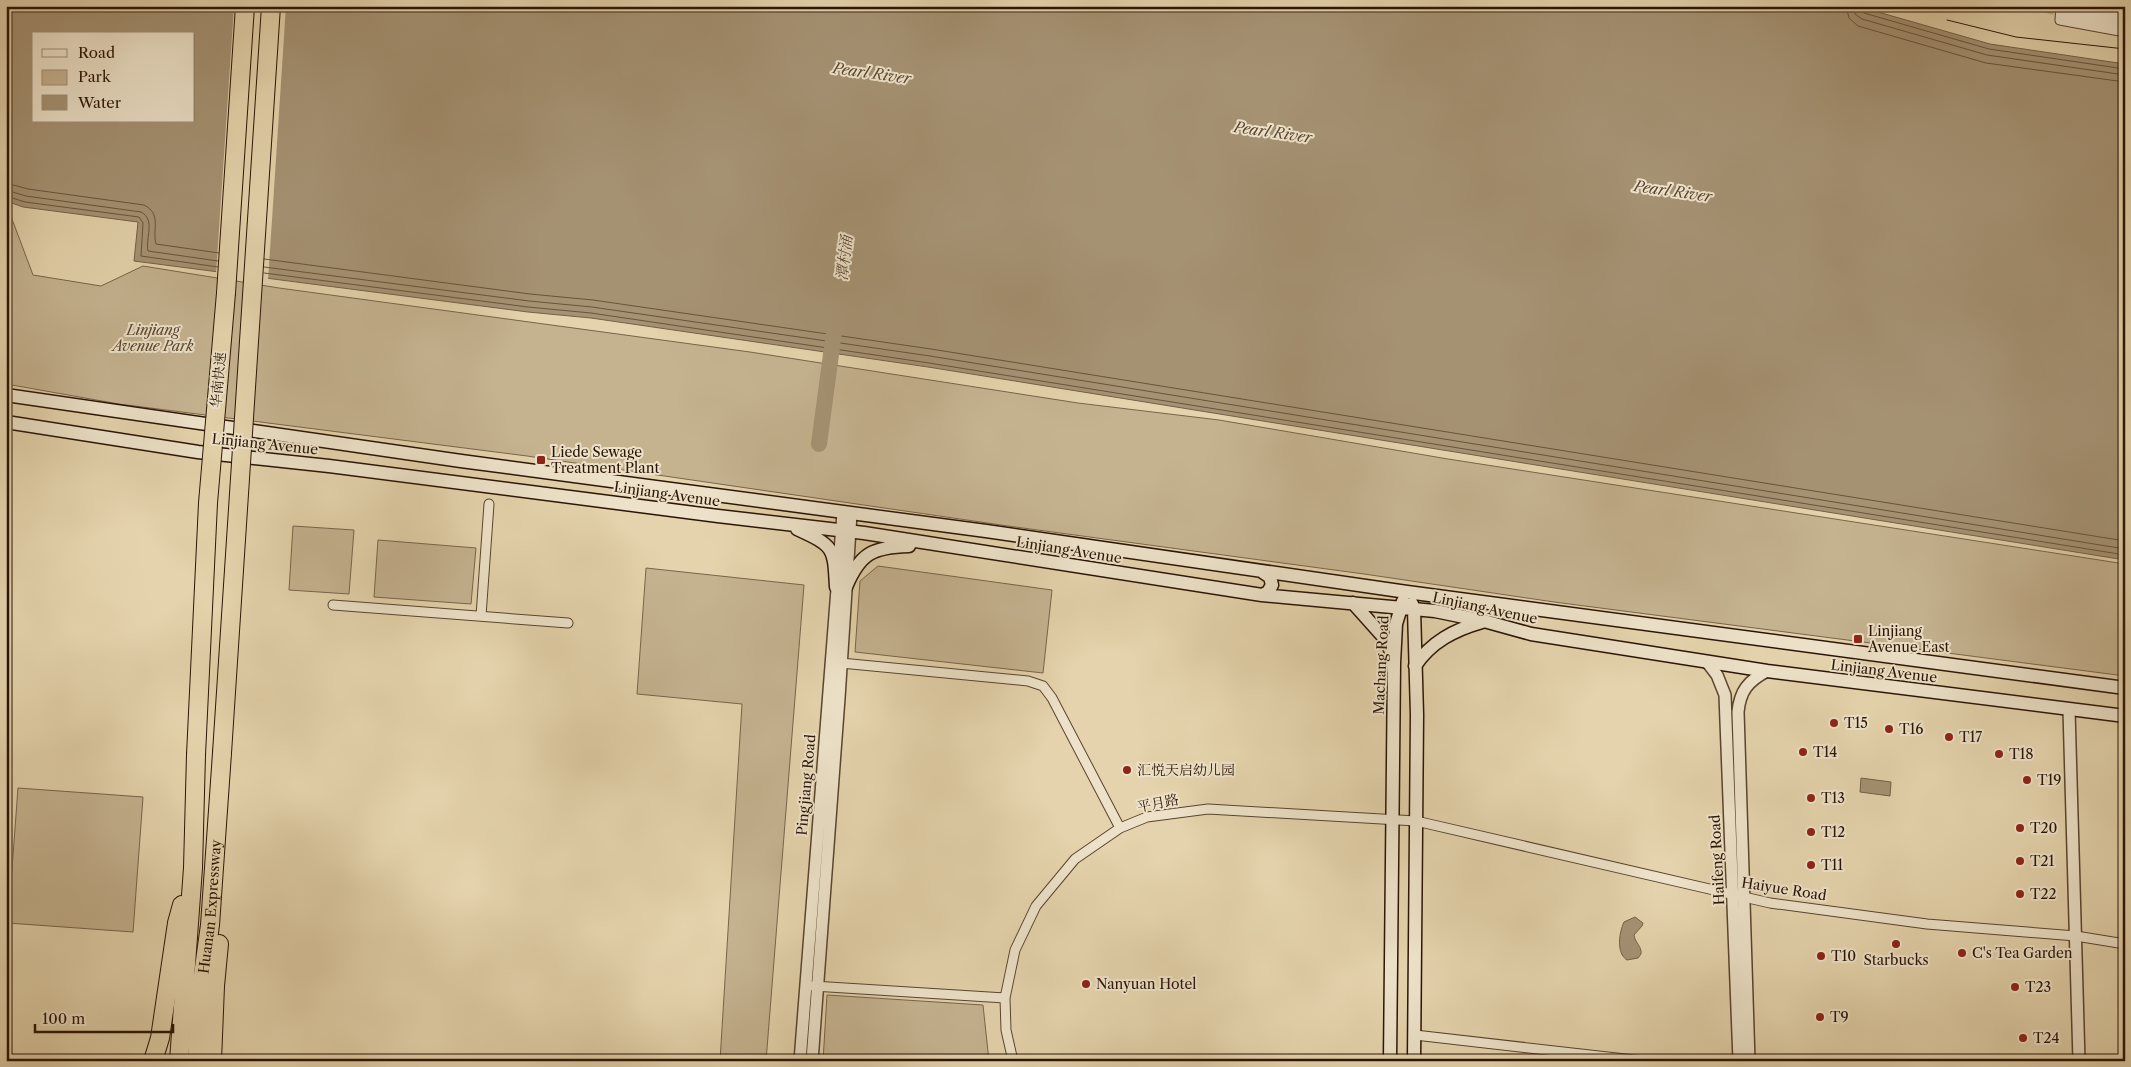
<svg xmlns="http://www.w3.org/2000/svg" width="2131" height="1067" font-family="'Libre Caslon Text','Noto Serif SC',serif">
<rect width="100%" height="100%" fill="#e4d3ac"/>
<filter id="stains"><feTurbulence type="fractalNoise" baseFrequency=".004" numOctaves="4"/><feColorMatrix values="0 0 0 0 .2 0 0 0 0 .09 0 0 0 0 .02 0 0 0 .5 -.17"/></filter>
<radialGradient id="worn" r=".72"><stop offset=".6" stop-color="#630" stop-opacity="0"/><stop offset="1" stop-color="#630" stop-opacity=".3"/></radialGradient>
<path fill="#c5b390" stroke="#78644a" d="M6,203L33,275L101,286L143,266L279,288L750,352L1078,403L1219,420L1448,459L2125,564V676L1554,602L1364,574L1008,526L527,456L119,404L6,384Z
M293,526L354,530L349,594L289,590Z
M378,540L476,548L471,604L374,597Z
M878,566L1052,590L1043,673L855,652L860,581Z
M646,568L804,585L766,1061H720L742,704L637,694Z
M18,788L143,797L133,932L8,923Z
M827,995L983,1005L989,1061H823Z"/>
<path fill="#a59273" stroke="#746047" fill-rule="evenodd" d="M6,6H1857L1990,44L2125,64V560L928,367L591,318L528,312L134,261L138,222L23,207L6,201ZM34,34H194V121H34Z
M1861,778L1891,782L1890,796L1860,792Z
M1635,917L1643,923L1642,926L1634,935C1635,943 1642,946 1641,954L1638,958L1627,960C1616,953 1619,933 1624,922Z"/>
<path fill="#e4d3ac" d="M234,6H286L268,281L216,274Z"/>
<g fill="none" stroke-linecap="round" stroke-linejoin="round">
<path stroke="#68533c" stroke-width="1" d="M1846,6L1849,18L1858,26L1986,63L2125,82
M1854,6L1855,14L1862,19L1987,55L2125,75
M1860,6L1861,11L1864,13L1989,49L2125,69
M6,183L28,189L144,205C162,214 152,229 156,244L219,253
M6,190L26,196L141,212C156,220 145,238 148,251L218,261
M6,196L25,202L139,217L143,223L141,256L218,267
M264,259L530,294L593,300L931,349L2125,541
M264,267L529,301L592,307L930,356L2125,549
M264,273L528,307L591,313L929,363L2125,555"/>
<path stroke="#a59273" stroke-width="16" d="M819,444L834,332"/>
<path stroke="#bfad8b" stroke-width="12" stroke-dasharray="12 6" stroke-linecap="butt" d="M2043,6L2066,12"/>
<g stroke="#59442f" stroke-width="11">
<path id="minor" d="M2061,6L2060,20L2125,32
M333,605L568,623
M481,616L489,504
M841,663L1028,681L1043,686L1052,698L1120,828
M813,986L1005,998
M1415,1035L1643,1061
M1013,1061L1006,1030L1005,998L1015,950L1036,906L1075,859L1120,828L1147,817L1208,809L1416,821L1770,903L1927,924L2076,936L2125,944"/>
</g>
<g stroke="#59442f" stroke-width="14">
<path id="tertiary" d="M1707,662L1717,675L1725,695L1739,1061
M2069,710L2079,1061
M800,1061L843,513
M812,1061L839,698L851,514
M1749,1061L1738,712C1740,691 1748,681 1767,671"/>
</g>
<g stroke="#2b1405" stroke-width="15">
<path id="secondary" d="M2095,6L2125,11
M2066,12L2125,23
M6,395L461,461L986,531L1407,592L2125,688
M6,422L198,452L329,466L718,516L864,533L1262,595L1435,611L1484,621L1531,634L1767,671L2125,716
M797,529C834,546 834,547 836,587
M1261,571L1270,577L1272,585L1268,592L1262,595
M846,587C860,553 873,547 909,546
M1353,603L1387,641L1392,655
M1412,604L1414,609L1417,715L1414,1061
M1415,666C1431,642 1454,630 1482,622
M1390,1061L1394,663L1396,624L1403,601"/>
</g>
<g stroke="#2b1405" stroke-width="20">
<g id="motorway">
<path d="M226,293L245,6"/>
<path d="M153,1061L160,1038L177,923L182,905"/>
<path d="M179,1061L193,868L196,755"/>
<path id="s1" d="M197,1061L200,997L210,925L222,753"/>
<path d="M212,1061L215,986L219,944"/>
</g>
</g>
<use href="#minor" stroke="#ede2c9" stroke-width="9"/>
<use href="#tertiary" stroke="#ede2c9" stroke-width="11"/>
<use href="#secondary" stroke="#ede2c9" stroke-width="12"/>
<use href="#motorway" stroke="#e4d3ac" stroke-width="18"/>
<path stroke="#2b1405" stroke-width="1" d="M1947,20L2016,37L2125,49"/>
<g stroke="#2b1405" stroke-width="20" stroke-linecap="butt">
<path id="motorway-bridge" d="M222,753L271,6
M196,755L208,503L226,293"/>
</g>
<use href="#motorway-bridge" stroke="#e4d3ac" stroke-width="18"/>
</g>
<g fill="#8f2418" stroke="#ede2c9" stroke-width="2">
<rect x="536" y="455" width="10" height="10" rx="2.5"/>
<rect x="1853" y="634" width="10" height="10" rx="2.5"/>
<circle cx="1834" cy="723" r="5"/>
<circle cx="1889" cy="729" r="5"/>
<circle cx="1949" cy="737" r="5"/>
<circle cx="1803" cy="752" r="5"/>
<circle cx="1999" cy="754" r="5"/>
<circle cx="1127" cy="770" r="5"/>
<circle cx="2027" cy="780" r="5"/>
<circle cx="1811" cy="798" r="5"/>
<circle cx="2020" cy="828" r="5"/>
<circle cx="1811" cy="832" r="5"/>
<circle cx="2020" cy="861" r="5"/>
<circle cx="1811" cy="865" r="5"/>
<circle cx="2020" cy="894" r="5"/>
<circle cx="1896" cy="944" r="5"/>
<circle cx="1962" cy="953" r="5"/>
<circle cx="1821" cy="956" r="5"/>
<circle cx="1086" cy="984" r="5"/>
<circle cx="2015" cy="987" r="5"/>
<circle cx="1820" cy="1017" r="5"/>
<circle cx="2023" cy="1038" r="5"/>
</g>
<g text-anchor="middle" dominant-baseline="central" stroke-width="4" stroke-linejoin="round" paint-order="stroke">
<g font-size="14" font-style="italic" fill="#59442f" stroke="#ede2c9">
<text x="153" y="330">Linjiang<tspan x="153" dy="16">Avenue Park</tspan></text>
</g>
<g font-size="14" fill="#2b1405" stroke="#ede2c9">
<text transform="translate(218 380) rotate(-85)">华南快速</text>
<text transform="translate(265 444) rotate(6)">Linjiang Avenue</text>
<text transform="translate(667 494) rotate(8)">Linjiang Avenue</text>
<text transform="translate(1069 550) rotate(9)">Linjiang Avenue</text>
<text transform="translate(1485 608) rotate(12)">Linjiang Avenue</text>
<text transform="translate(1381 665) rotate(-87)">Machang Road</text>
<text transform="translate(1884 671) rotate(7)">Linjiang Avenue</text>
<text transform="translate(806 785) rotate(-85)">Pingjiang Road</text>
<text transform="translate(1158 803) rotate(-11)">平月路</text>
<text transform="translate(1717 860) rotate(-93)">Haifeng Road</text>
<text transform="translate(1784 889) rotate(9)">Haiyue Road</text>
<text stroke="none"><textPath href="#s1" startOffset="155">Huanan Expressway</textPath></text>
</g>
<g font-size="14" fill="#2b1405" stroke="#ede2c9" text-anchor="start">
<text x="551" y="452">Liede Sewage<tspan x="551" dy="16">Treatment Plant</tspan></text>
<text x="1868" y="631">Linjiang<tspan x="1868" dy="16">Avenue East</tspan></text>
<text x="1844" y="723">T15</text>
<text x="1899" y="729">T16</text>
<text x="1959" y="737">T17</text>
<text x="1813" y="752">T14</text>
<text x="2009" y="754">T18</text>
<text x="1137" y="770">汇悦天启幼儿园</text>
<text x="2037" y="780">T19</text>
<text x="1821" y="798">T13</text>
<text x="2030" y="828">T20</text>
<text x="1821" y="832">T12</text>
<text x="2030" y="861">T21</text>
<text x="1821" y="865">T11</text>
<text x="2030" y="894">T22</text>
<text x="1972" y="953">C's Tea Garden</text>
<text x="1831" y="956">T10</text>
<text x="1896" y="960" text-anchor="middle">Starbucks</text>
<text x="1096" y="984">Nanyuan Hotel</text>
<text x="2025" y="987">T23</text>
<text x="1830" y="1017">T9</text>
<text x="2033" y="1038">T24</text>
</g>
<g font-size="15" font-style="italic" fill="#5c4631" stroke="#ede2c9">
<text transform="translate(872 73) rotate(8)">Pearl River</text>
<text transform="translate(1273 132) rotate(8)">Pearl River</text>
<text transform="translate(1673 191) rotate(8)">Pearl River</text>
<text transform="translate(844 258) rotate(-83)">潭村涌</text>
</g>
</g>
<rect width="2131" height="1067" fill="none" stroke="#e4d3ac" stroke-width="25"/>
<rect x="8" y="8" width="2116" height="1052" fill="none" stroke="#2b1405" stroke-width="2.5"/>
<rect x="12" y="12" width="2106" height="1042" fill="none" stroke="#2b1405"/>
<rect x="32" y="32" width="162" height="90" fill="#ede2c9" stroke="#9f907b"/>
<rect x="42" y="49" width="25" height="8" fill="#ede2c9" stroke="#9f907b"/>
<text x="78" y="58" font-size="15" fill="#2b1405">Road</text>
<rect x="42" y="70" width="25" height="15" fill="#c5b390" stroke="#9f907b"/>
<text x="78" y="82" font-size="15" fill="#2b1405">Park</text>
<rect x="42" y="95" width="25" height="15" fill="#a59273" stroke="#9f907b"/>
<text x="78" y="108" font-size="15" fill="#2b1405">Water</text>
<path d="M35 1024v8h138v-8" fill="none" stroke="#2b1405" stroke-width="2.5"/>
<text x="42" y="1024" font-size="15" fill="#2b1405" stroke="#ede2c9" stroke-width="4" paint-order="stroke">100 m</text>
<rect width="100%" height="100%" filter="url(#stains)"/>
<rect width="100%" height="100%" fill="url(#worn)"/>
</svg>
